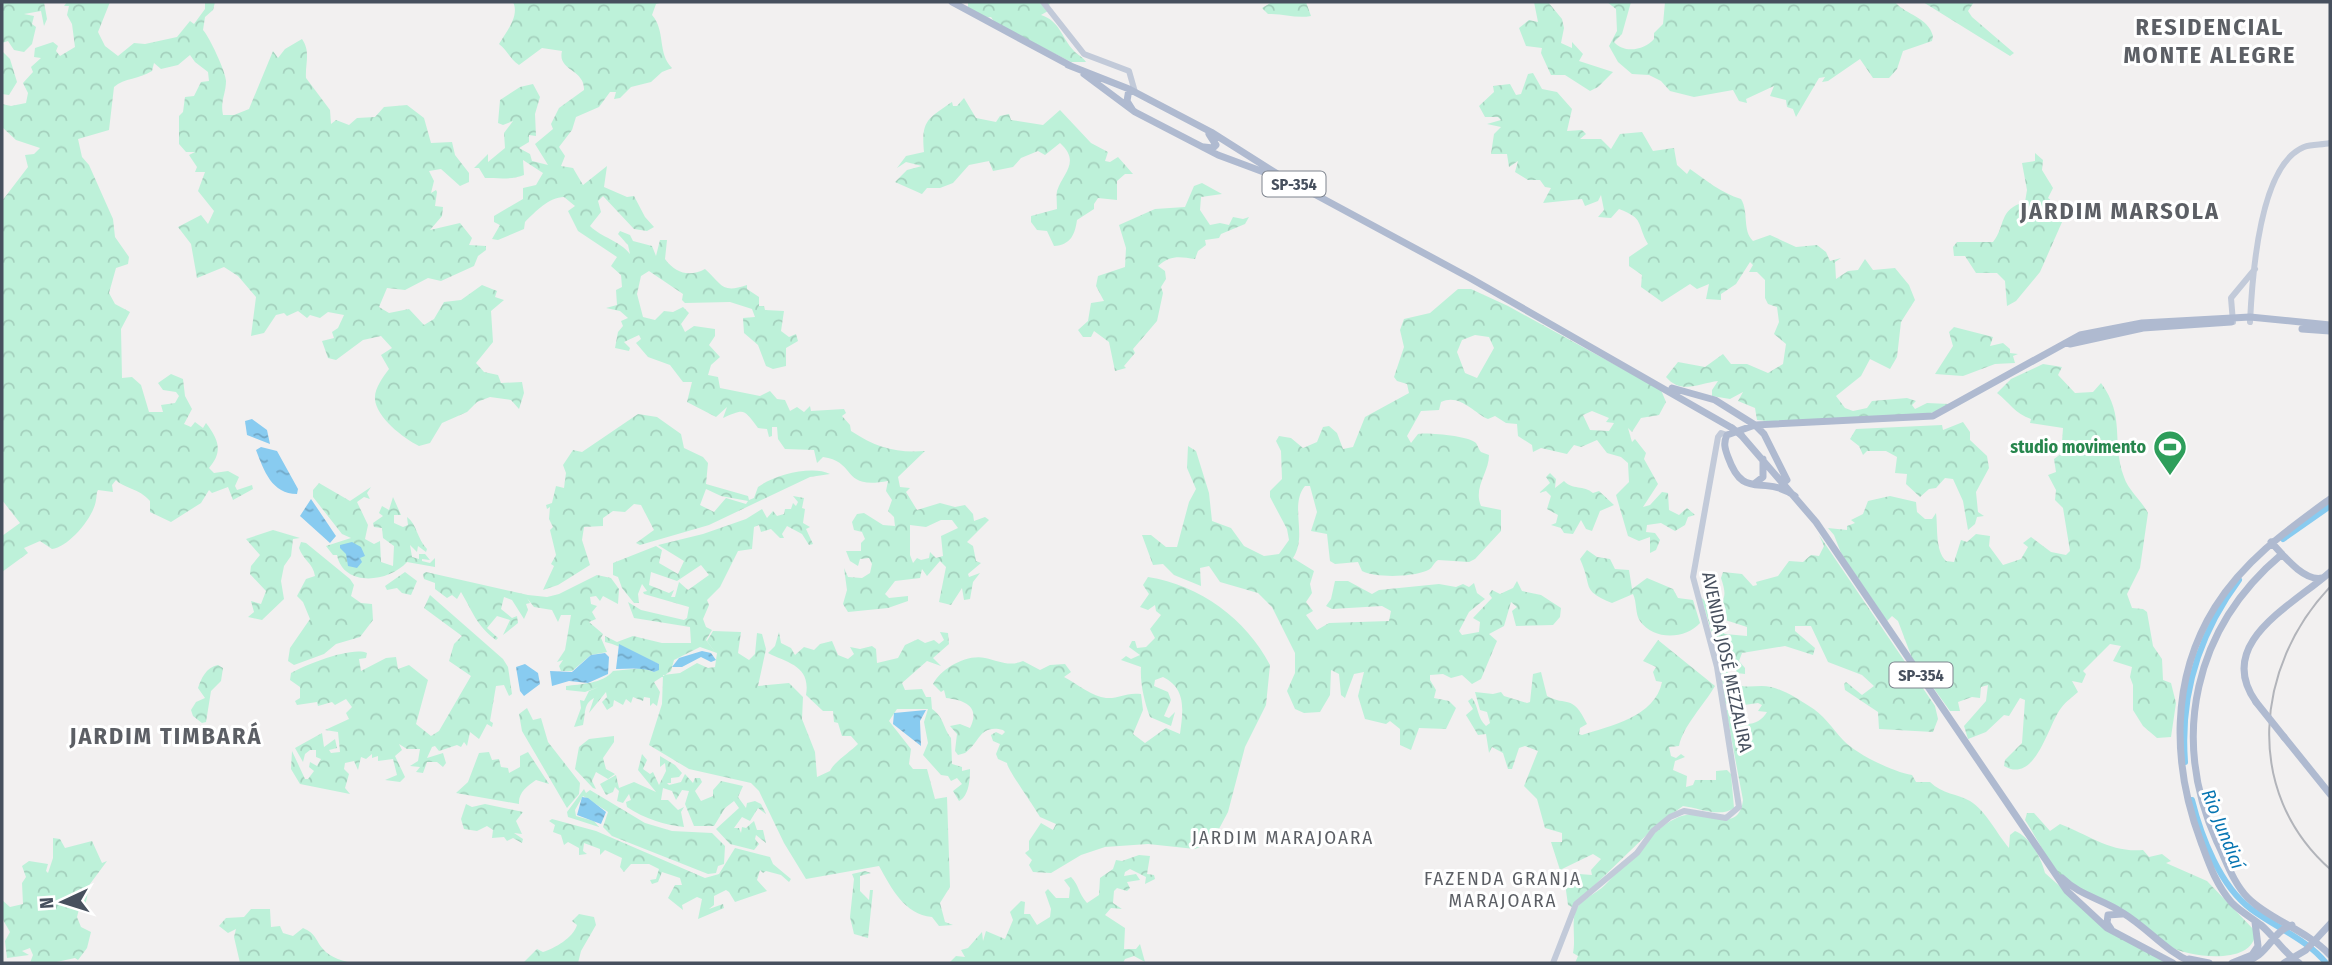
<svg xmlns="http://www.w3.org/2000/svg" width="2332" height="965" font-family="'Fira Sans Condensed',sans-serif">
<defs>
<pattern id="forest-crowns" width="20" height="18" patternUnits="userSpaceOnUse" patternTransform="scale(1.75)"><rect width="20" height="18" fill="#bdf1d9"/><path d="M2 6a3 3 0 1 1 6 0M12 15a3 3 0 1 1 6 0" fill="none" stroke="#a4d0bd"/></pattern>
<pattern id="water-ripples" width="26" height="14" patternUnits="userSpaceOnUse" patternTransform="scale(1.75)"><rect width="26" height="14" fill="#88cbf0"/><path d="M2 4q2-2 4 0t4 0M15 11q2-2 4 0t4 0" fill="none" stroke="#71a7c6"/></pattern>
</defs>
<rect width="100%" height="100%" fill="#f2f0f0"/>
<path fill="url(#forest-crowns)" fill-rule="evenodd" d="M2,2H44L47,19L44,26L41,11L24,14L34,16L32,24L36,27L32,44L24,52L14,50L8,41L2,43Z
M67,2H110L98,32L105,46L118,56L134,43L145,44L177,37L190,21L194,24L205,9V2H215L213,10L205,17L203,30C209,36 226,72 226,81C226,93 220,102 223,115H234L249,109L273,51L278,58L285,49L302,39C311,52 305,63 306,78L330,110L331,124L336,120L349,125L357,118L375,117L384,107L407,105L424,118L431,143L452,142L455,155L469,173V182L460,186L441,169L429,171L434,181L431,193L436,190L437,192L435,206L443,207L442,216L430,230L460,223L472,238L469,245L486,246V250L478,256L474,266L441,281L428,278L405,290L387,288L379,307L389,313L409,309L424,325L434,319L444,302L461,300L482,285L497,291L495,297L504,300L491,311L493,342L476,363L484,372L498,375L501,383L522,382L524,393L519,409L511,400L490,397L477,402L467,412L442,423L430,443L419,446C403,438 376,417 375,399C374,389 383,377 389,369L381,355L392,348L381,336L363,340L336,360L328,358L322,341L334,338L332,332L338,328L344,315L328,312L320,318L310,315L307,318L298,311L287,316L284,313L276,315L264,333L251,336L256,297L238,276L224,267L197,278L191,244L178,227L201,215L208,224L214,211L198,191L205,172H195L197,167L189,155L195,152H186L179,144V116L183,112L185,97L194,96L201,82L209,81L208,72L195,62L190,55L178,65L161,69L154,63L152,71C140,79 124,78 114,87L109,130L78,139L82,157L89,165L113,219L115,237L129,257L128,264L116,268L109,293L115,304L130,312L121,329L122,378L132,377L141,385L149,412H163L161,405L175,403L179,396L176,392L163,390L158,383L171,374L183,379L185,396L192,409L184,424L191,427L195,422L203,428L206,423C219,440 223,452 209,468L214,473L228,471L239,477L235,486L237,490L252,485L253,489L233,500L228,487L212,493L209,490L201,503L171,522L150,512V501C139,488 123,488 116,480L112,485L113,492L98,490C96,493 97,497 96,500C94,517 69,547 52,549L40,541L24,548L28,553L2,572V536L20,523L2,500V201L28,167L25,155L34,154L40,148L16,140L2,127V104L11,106L26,103L28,93L23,83L33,72L31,67L41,58L34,57L35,48L53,42L58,46L56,51L60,56L75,47L72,24L67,15L69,6H64Z
M513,2H663L656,4L652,15C666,31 657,53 672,68L662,72L651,82L631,87L620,98L614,99L616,92H610L599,107L576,117L572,130L559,147L565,156L561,166L573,168L583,185L607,166L604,187L627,197L634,196L645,217L654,227L647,231L634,229L603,196L598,201L601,212L590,226C602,238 619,240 630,254L628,245L618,234L620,231L630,235L633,241L652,246L656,256L660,240H667L665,259C676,274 690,277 705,269C722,284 721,294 747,285V289L759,297V306H764L765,310L784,311L781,331L789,337L796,334L798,341L786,348V366L773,369L766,366L758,345L744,333L743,318L755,317L752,309L730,302L685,303L682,300L683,294L649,271L641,276L637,294L643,317L655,320L664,311L673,312L683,307L689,313L681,324L685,332L694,326L715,329V336L709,345L720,357L711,365L708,375L718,377L720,388L760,396L770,391L777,399L785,400L790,411L797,407L804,412L810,406L811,411L844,409L846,413L842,416L850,425L851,431C877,448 896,453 925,451L898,477L900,487L910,488L906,492L917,510L940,503L955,507L965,505L973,514L974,521L985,517L989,520L967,542L973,546L976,561L981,563L968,574L969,577L980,573L973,582L970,599L964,600L962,588L951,605L939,602L946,567L940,561L927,576L922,569L920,578L895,581L885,594L889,598L908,596V601L888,608L848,612L843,604L847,590L844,568L848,577L862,578L870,573L872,564L869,558L860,559L858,566L850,561L846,551H861V543L865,539L862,532L854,530L852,522L857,514L864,513L883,525L895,526L894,517L888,511L892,500L886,491L888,481C840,490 858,462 823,457L817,463L814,450L785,449L778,439L777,427H772V436L769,437L767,429L758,428C744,409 745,408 723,418L727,407L716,417L687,402L692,382H683L670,365L648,357L636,343L641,339L639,335L624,342L630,348L629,351L615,348L618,332L623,326L621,321L628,318L620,311L606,308L617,305L616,290L622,287L621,275L611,266L617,257L578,231L568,211L575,206L564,197C549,197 535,212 525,222L524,229L498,240L492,239L500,225L494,222V216L523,199V188L536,185L543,173L523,160L524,175C513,180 497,178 485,178L479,168H474L488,154V162L505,148L504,133L513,121L503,125L498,123L500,100L520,87L533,84L540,97L535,114L536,136L529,135V142L519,148L530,154L532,161L548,165L535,144L553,129L551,124L559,108L584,90C585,69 557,71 562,51L542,48L519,65C510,59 507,50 499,44C506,32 520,16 513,2ZM941,520H952L958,528L941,536L943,556L936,558L930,552L929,558L921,560L917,558L913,563L910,555V525L926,527Z
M968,2H1050L1048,11L1041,15C1060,21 1061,37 1074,51C1078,55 1083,57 1086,62H1071L995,23L991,17L985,18L968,8Z
M1272,2H1306L1311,16C1296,19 1283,13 1268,14L1262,8Z
M1534,2H1548L1562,19L1564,28L1561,43L1572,48V42L1583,54L1579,61L1613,72L1598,87L1590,91L1565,75H1551L1541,53L1542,48L1526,46L1519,28L1529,20L1538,22Z
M1607,2H1631L1622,34L1614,42C1624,54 1645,50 1654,39V33L1663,24L1665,2H1895C1906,15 1928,17 1933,36L1932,41L1903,51L1897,69L1889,78H1873L1860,59L1828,81L1822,82L1825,77L1819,78L1796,117L1793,109L1787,107L1786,100L1770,96L1774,86L1746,99L1747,103L1739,101L1733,90L1694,97L1670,91L1661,81L1649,75L1632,74L1618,62L1609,46L1617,31L1616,9Z
M1923,2H1974L1968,11L1972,17L2014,53L2010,56Z
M2,51L10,59L17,82L9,95L2,94Z
M1533,73L1542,89L1557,92L1572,109L1567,131L1582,130L1586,134L1580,139H1601L1611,149L1620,134L1642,132L1653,151L1674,148L1677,165L1687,174L1690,169C1706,180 1721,193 1741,199C1749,212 1742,230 1753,241L1770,235L1796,247L1817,245L1826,252L1830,261L1841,258L1835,262L1836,279L1848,271L1858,270L1865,259L1873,270L1895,268L1909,285L1915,300L1901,322L1897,357L1890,369L1870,359L1861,376L1836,396L1845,408L1853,411L1867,408L1872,401L1907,398L1916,401L1912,405L1915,409L1927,403L1949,404C1918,429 1806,423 1766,421L1757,420L1755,408L1738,401L1743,392L1730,399L1712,396V390L1718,381C1700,383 1681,395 1666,377L1678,362L1705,367L1723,354L1731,364H1747L1768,373L1783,364L1786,344L1774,334L1779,322L1777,307L1768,304L1765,298V280L1757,272H1749L1753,265L1750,262L1736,284L1721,294V300L1706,299L1709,284L1697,289L1690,284L1662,302L1641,287L1642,275L1629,266V257L1648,244C1636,223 1645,219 1619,209L1611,218L1598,217L1604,210L1601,195L1598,201L1585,206L1582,199L1543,203L1551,188L1545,187L1540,180H1528L1515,172L1518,161L1509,167L1507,154H1491L1494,134L1501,127L1487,124L1501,120L1498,117H1485L1479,106L1494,92L1493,86L1510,84L1516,95L1521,94L1528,74Z
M964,98L976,118L996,122L1000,116L1009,114L1011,120L1043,125L1060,110L1091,143L1108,152L1105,161L1110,162L1118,157L1133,174H1125L1117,181V200L1098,198L1094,204V209L1077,220C1075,234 1071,245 1054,246L1047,231L1037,230L1031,222V216L1057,209C1057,203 1056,196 1057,191C1063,173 1081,162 1060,143L1045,155L1038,151L1021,158L1013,167L993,171L989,161L969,165L953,183L940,188H927L922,194L895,182L907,170L922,166L906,162L897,168L906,156L924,152C921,121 927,119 952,102L953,106H957Z
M2035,153L2043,160L2042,170L2053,188L2048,198L2066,213L2040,272L2016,301L2007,306L2005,281L1997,273H1976L1965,256H1954L1953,247L1957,242H1993C2006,226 1998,209 2025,202L2027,190L2022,163L2035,161Z
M1202,183L1222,194L1201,197L1200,210L1210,225L1220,223L1229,225L1233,217L1243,219L1249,217L1245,224L1221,234L1219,238L1205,240L1206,245L1198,251L1195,259C1181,257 1171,254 1158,266L1165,271L1166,279L1161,287L1163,293L1157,321L1133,349L1135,353L1124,366L1126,368L1115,371L1109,342L1094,331L1091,337H1083L1078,330L1088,321L1091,303L1104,301L1096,286L1098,276L1125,267L1126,248L1119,225L1155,209L1185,207L1194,186Z
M1458,289H1471L1508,306L1661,390L1666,402L1659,415L1641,418L1632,432L1628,428L1632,442L1635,439L1646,453L1644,459L1658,484L1643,507L1650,505L1662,492L1668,493L1669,510L1679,515L1687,508L1695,515L1688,517L1685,525L1675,531L1661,523L1647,525L1646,532L1655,533L1660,540L1656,550L1650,553V537L1639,541L1628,536L1616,495L1629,482L1628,463L1621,457L1607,453L1597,440L1581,447L1574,445L1567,454L1541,448L1533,452L1532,445L1518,436L1517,424L1506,423L1495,416L1488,419C1473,412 1459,393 1441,402L1439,410L1421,411L1407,436L1411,443L1418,434C1426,432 1470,436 1476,443C1478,446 1479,450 1481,452L1489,455C1489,473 1473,487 1481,506L1501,510V531L1475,559L1469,562L1438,560C1432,564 1433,569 1426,571C1411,577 1376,578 1362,571L1358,562L1335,564L1330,561L1327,534L1311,531L1317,512L1310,486H1305C1289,505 1308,536 1293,558L1314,571L1310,584L1312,593L1306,602L1313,611L1306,615L1317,630L1329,623L1389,621L1391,611L1382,606L1332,609L1326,606L1331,599L1335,581H1348L1372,594L1379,590L1439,584L1456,587L1463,584L1469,587L1474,583L1477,593L1485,599L1469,612L1459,631L1462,635L1479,632L1480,622L1473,618L1492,598L1489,594L1492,590L1500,594L1513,588L1517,581L1522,591L1541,595L1561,608L1560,617L1553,625L1516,626L1512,611L1517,607L1511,602L1504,626L1489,634L1497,641L1481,679L1472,684L1462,675L1451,678L1443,674L1430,675V680L1436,690L1434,698L1449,701L1456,708L1446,729L1419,728L1411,750L1400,745V729L1390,721L1386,724L1365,719L1358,696L1364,672L1354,674L1345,698L1341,695L1339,674L1331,670L1330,695L1320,712L1304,713L1295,709L1287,691L1295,673V653L1272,607L1258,593L1220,582L1209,566L1200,568L1201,586L1174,575L1163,564L1153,565L1142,535H1151L1166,547H1177L1189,502L1196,489L1187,468L1188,446L1196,451L1209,493L1212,521L1231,528L1244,546L1264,556L1279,554L1289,540L1287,529L1270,497V491L1282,479L1281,451L1276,441L1279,436L1291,438L1303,448L1317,442L1323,427L1329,426L1337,433L1343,449L1353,447L1365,417L1409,393L1407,384L1397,381L1394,377L1404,347L1400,330L1404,319L1430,313ZM1475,335L1489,337L1494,348L1477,378L1465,373L1457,352L1462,340ZM1592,411L1609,418L1606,422L1614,423L1609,431L1590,430L1583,415Z
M1954,327L1993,337L1990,346L2003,343L2010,349V353L2018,354L2013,356L2015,363L1995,364L1963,376L1935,374L1953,346L1949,332Z
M2043,364L2062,367L2058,375L2075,393L2093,392L2101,383C2126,417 2111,441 2124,477C2128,490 2142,501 2148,513L2140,568L2127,594L2132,608L2143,609L2147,612L2153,646L2162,659L2163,680L2171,683L2176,703L2171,737L2157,738L2143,726L2133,710V685L2130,677L2132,667L2113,661L2121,646L2110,644L2083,671L2086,674L2082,683L2072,681L2078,692C2071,698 2064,703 2059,711C2047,730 2034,784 2004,766L2005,760L2022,743L2025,700L2020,698L2009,716L2004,715L1986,732L1968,739L1964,726L1986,701L1988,685L1981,687L1980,698L1972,697L1958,702L1960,711H1950L1912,658L1898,621L1892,616L1887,621L1841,553L1834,535L1828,528L1847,530V526L1855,523L1851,520L1863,514L1868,501L1890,496L1916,502L1917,512L1925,519H1932L1936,513C1938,528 1935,550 1946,561L1954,562L1961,540L1967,542L1976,534L1990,536L1989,546L2003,565L2021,559L2028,547L2023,543L2031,537L2051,552L2066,555L2070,551L2063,508L2055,500L2056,490L2048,475L2056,472L2054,459L2066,450L2067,440L2062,442L2063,428L2030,423L2031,419C2015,414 2009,402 1997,393L2011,379Z
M638,414L657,417L681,434L684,448L703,457L708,463L706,484L748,496L749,500L754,498L758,487C774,475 812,465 830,474L810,477L709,525L640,545L636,543L654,530L641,505L634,504L625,512L613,511L603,518V526L584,527L582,540L590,565L558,585L543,590L554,566L551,564L556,555L550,530L553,527L549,519L550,507L547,509L546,505L552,503L556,486L564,488L566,473L563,465L573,450L582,452ZM706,489L721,496L748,501L746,504L726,498L714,512L700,505Z
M1963,422L1970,432V440L1987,456L1989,468L1976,492L1978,512L1984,516L1977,517L1975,524L1968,530L1963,501L1953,479L1945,478L1936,488L1929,489L1920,497L1906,484L1907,474L1895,473L1897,457L1886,451H1867L1863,455L1859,446L1850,439L1856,429L1942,425L1943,430Z
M1550,473L1556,479L1555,488L1564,481C1572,490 1584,485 1593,493L1599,491L1614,505L1600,511L1592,531L1586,529L1581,520L1573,534L1564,533L1561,528L1551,525L1556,523L1558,515L1547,509L1551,496L1546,491L1539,493L1550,483L1546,477Z
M319,483L350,501L371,487L367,493L370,499L364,497L357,502L368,525L365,539L374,544L380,541L381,562L393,566L394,546L383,538L382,528L374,527L373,523L383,516L379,513L382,506L389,510L393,497L401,515H394V523L403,527L408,525L407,517C417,524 417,539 427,549L426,552L418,546L417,552L410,545L412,557L419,559V554H425L430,560L422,559V561L430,563L435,558V567L407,562C388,583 343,587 337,555H333L326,546L351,538L342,534L313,497V490Z
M793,496L804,498L802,508L805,509L803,523L810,527L806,529L813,544L809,545L802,534L787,526L782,534L784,538H780L771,529L761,532L759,525L754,527L752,549L738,551L720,587L707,600L709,605L703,619L706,627L712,630L706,640L715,652L707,641L713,631L741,632L738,653L749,660L755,654L757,633L762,634L766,649L758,686L789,683L803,697L802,719L815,752L817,777L830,771C834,762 850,752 858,744L851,736H842L838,723L834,722L833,711H823L806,695C811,666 788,663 768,653L775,646L779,632L781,643L791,648L795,655L804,647L814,650L820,644L832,641L838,655L848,659L854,654L850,647L860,649L872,646L876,649L877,663L898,658L905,645L918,639L925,643L934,640L939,644L944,640L940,632L948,633L949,644L933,658L941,666L927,661L902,683L905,690L922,689L926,697H931L932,709C944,717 943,728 951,738L952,764L962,767V771L970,769C970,780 969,796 959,801L953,791L962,784L957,778L951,781L948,776L941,775L923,755L928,743L924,722L928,709H897L889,721L911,749L909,764L913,769H927L935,799L947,797L950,887L940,903L945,922L953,925L939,926L932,917C904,914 892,889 879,866L806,879L784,843L759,791L751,783L689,769L649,745L662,704L663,675L680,673L697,663L708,668L715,667L717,653L700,647L674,660L671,671L654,682L660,692L657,706L653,703L650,706V698L644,697L643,701L633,697L631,703L626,699L623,705L614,700L613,706L607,710L602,702L607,697L606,692L589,713L594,698C583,704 586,713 583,725L574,727L581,708L580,700L584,701L589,691L599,687L585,692L566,690V686C580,684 603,684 613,671L642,668L654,672L659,669V664C641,657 622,646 605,642V636L617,642L633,636L662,643H691L690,627L634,618L628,602L641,610L684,620L687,618L689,607L644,594L643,592L647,591L642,584L638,594L639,603H634L622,588L618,577L613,575V563L656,546L662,550L659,563L678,574L684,561L658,545L703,534L746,519L762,509L767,518L773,511L777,516L784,514L785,509H791L793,503L796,506L798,502ZM701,565L709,575L688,590L679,582L675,597H671L674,590L669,593L649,585L651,572L677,581Z
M273,530L300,538L293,539L291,556L284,566L281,581L284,599L262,620L248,617L254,612L251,601L261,604L266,591L250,574L251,566L260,555L246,539Z
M1819,535L1935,706L1938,719L1933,732L1879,729L1878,712L1845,690L1844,684L1846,682L1862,695L1874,686L1862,675L1828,662L1811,626H1795V631L1815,648L1813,655L1785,646L1742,653L1739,661L1745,668V674L1737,673L1734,665L1725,668L1721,663L1701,597L1712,608L1708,611L1716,618L1713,625L1725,634L1747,636V627L1719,618L1716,613C1725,598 1727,596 1721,578L1723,572L1742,574L1753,586L1757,585L1756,582L1778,576L1789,561L1803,562L1811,555L1819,556L1824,546Z
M301,542L306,543L350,579L354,585L351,596L361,603L372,604L373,620L360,637L336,644L324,654L294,665L288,661L290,648L310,619L303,602L297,596L306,579L315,576C313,563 303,560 299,548Z
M1587,550L1597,557L1610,559L1615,569L1629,570L1632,589L1647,578L1673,589L1678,598L1693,600L1700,623C1686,639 1654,641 1640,621C1635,614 1637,602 1633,594L1612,603C1580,590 1593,587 1580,559Z
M405,572L417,581L411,595L402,593L397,588L387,590L385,586Z
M426,572L528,595L547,597L559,594L597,575L611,578L619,589L618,604L603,596L600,601L596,596L590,597L591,604L597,606L592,612L596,619L589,622L603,634L601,638L607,652L591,655L572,671H561L559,666L563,660L557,662L565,650L571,615H561L558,622L552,610L534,607L527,598L530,603L526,604L528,610L524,619L512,600L504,597L501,609L512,618L517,616L518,623L503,635L510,620L497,616L487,628L498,638L496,640C476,625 473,612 461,592L457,599L452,595L447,598L435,589V583L424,579L423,574Z
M1148,577C1200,585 1246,619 1270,665L1266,705L1245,747L1228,812L1212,842L1195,849L1148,844L1105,847L1081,855L1051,873L1033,872L1029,865L1032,860L1025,853L1029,850V841L1041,823L1053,830L1056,824L1040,817C1034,806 1007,769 1007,763L998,759L996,754L1000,744L993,741L991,735L996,732L1002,735L1005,732L1003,730C979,724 980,743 965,753L958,755L955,751L957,734L950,726L960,724L970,728C981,706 964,700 946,698L944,690L941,692L933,684C941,669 966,654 985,658C999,661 1009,667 1023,661L1040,670L1050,665L1065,664L1071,672L1064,677C1077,684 1093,697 1106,698C1119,699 1125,692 1141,694L1143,710L1133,734L1145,743L1166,728L1180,734C1183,711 1187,689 1163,677L1155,680L1154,686L1168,692L1171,700L1164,716L1169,718L1175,712L1171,726L1150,717C1144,701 1140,683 1141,667L1121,660L1126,656L1131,659L1140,655L1129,647L1132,641H1135L1137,648L1146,647L1155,638L1150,629L1161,615L1156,611L1155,605L1148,610L1140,607L1149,594L1143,585Z
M430,595L503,659L508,667L512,694L509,696L504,685L496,686L490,721L493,723L492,727L487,724L479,739L470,732L467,746L464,742L461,747L457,745L439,751L435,746L432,747L427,758L443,753L446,763L443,767L437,762H427L423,773L416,772L420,767L410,766L418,761L420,749H407L399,744L402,750L395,756L405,777L400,782L385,780L397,775L393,759L378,761V756L372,758V754L366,759L361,757L358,770L354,761L345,763L344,769L349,774L345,788L350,794L300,784L291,769L292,751L305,779H308L314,771L309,767L310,762L317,766L321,759L316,757V750H310L305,754L303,762L295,748L322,733L324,747L335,739L337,748L329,750L331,753L340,752L338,732L325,730L349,719L346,713L352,707L346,699L335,705L332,702L318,706L317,702L297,705L295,701L300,698V687L290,680L291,673C305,665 352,646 367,653L366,658L359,659L361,671L386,658L396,657L398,669L409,665L428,680L416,724L431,736L439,731L471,676L449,661L454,644L462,636L424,608Z
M1658,640L1715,686C1704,705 1683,726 1679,746L1669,747L1671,756L1676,758L1681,754L1685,757L1675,761L1673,770L1687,776L1686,787L1693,785L1695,780H1716V771L1727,770L1731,774L1734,808C1720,818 1699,808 1683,806L1658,824L1572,907L1568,905L1565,883L1576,881L1579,874L1592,875L1591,870L1601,859L1593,854L1560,870L1551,842H1562V833L1545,828L1537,799L1524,786L1538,751L1525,746L1519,748L1512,769H1508L1503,753L1492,747L1489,753L1486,734L1478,735L1466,715L1473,709L1468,701L1472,698C1479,707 1477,718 1486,726L1490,723L1487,712L1480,710L1475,692L1493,694L1501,692L1504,696L1527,703L1530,702L1533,674L1541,672L1547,696C1567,707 1572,693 1587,724L1580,728L1579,734L1582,735C1610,726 1655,717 1662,682L1656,681L1653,672L1656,667L1643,661Z
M218,665L223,668L221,681L211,691L206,722L202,723L193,716L191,710L196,702L205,698L198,688C201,679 206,667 218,665Z
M1721,671H1727C1736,695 1753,683 1771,687C1784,690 1798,699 1809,706C1823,714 1832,728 1843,740C1856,754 1893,772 1912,775L1916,782H1930C1942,794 1958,794 1970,801C1986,811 1997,834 2009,848L2010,835L2015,831C2030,837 2041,857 2045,873L2114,935L2169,963H1575L1578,956L1573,953C1576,939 1571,922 1576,910C1582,898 1596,894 1605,885C1622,868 1647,837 1666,824C1672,820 1679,816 1686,815C1706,811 1739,835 1743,800L1726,710L1744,712L1735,721C1747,727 1760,724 1767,712L1758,711L1762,705L1758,703L1730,707L1725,703Z
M527,708L533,720L541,718L548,742L580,783L579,794L567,808L522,731L519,714Z
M614,736V742L603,758L606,769L615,774L608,779L596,772L592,781L596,789L593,788L575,769L579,747L589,739Z
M489,752L492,760L499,759L501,767L508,768L509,773L520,767V756L528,752L549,784L536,780C527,786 518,793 519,804L456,793L468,782L479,753Z
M642,754L647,760L643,769L650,774L653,772L659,785L666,771L665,763L660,767V756L675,765L682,773L679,777L671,778V783H667L669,785L681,782L685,774L693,783L695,778H700L702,782L695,791L701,801L713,796V790L721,781L743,786L738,797L746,808L747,803L755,801L761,804L766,814L758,808L750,821L742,817L734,828H739L741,833L742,827L746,828L754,821L757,830H763L766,843L756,835L755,839L759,844L754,850L730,844L716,829L739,808L734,801L725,808L714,826H694L685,804L689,791L682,790L676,800L672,791L663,788L661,800H668L678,810L684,807L681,812L684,827C665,825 645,819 627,807L626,802L631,800L629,794L623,803L617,801L619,791L615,787L613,792L606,795L600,784L616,775L619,788L634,782L656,792L638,770Z
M584,789L586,793L590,790L645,823L672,831L712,833L725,846L724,864L718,866L716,873L708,874L612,836L603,827L608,812L583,796L575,810L576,816L594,821L599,827L568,817L567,812Z
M466,804L472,807L485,804L523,812L516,821L522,834L514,833L523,839L522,843L513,838L507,841L504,837L492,838L493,830L487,826L477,831L464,829L461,819Z
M2027,813H2034L2050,831L2060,824C2089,835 2111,853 2143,850L2149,857L2162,854L2171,861L2166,863L2207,881L2255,931C2257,965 2192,959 2168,946C2149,935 2136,917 2117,906C2101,897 2083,892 2068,882C2053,872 2036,836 2025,820Z
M552,819L596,831L705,878L719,874L735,848L770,857L773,864L791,879L789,882L781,875L766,871L763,873L760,870L757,880L767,891L735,902L729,892L726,890L714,896V905L709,909L723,904L724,908L698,919L702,899L697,897L682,905L683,910L668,898L675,885H682L680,878L662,872L658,882L652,884L650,880L656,879L659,869L649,864H631L624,872L620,867L622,858L605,850L600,855V849L584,843L583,851L587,854L579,855V848L568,842L564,845L561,835L553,832L555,825L549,821Z
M53,838L60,839L65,848L92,841L102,863L107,861L90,884L84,910L80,905L77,917L81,927L91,932L87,948L78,960L75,958L52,963H30L33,955L30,948L22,951L29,955L7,958L5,941L10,932L2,918V900L10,907L23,904L22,883L26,877L22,866L29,861L48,864L46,871L48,873L53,858Z
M1139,855L1150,856L1147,874L1154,875L1155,879L1145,884L1146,877L1130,869L1125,872L1124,876L1136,874L1140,880L1127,882L1130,888L1127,891L1117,888L1114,891L1113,903L1122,909L1111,908L1105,915L1125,928L1124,949H1136L1140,944L1145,962L1134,956L1125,959L1123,963H949L956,956L965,957L961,950L968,948L982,932L983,941L986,931L1005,939L1013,920L1010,912L1021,901L1025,902L1024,914H1030L1037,925L1050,917L1051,909L1045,892L1048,889L1056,898H1069L1070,888L1064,880L1071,877C1079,885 1078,893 1087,903L1099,895L1100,878L1113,869L1116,860L1122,861Z
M865,871L871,873L860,876V891L869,900L870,890H873L868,938L854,934L850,917L854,879L852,874Z
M251,909H270L271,927L280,926L283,933L293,936L303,928C317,934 315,940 323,949C330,958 345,962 355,963H240L234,937L236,929L228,933L219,926L226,918L244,917Z
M579,914L594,917L596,925L581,951L578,963H523L537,949L543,952C555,948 573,938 577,925L572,921Z"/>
<path fill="url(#water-ripples)" d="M252,419L267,430L270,444L247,435L245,421Z
M261,447L277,451L298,489L297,494C272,494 264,471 256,450Z
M311,499L336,536L330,543L300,516Z
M352,542L361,547L365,556L360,558L362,562L357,568L348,566L346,554L340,548V545Z
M619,644L659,664V670L654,672C643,667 629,669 616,669Z
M702,651L711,653L716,660L711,662L701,657L682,667H672L679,658Z
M605,653L609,657L608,674L588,683L569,681L552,686L550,671L572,672L591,655Z
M525,664L538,673L540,684L524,696L520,691L516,667Z
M926,710L920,721L921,746L893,724L894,713Z
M582,797L588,798L606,812L601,824L577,815Z"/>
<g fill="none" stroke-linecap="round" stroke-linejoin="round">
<path stroke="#88cbf0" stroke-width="6" d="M2283,539L2330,506
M2185,762C2180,694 2199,634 2239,580
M2192,800C2201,836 2220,886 2251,909C2275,927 2308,940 2326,963"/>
<path stroke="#c2cad9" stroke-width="6" d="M1043,2L1084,54L1129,71L1135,92
M2233,322L2231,298L2255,269
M2250,322C2252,280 2259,165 2304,147C2312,144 2322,145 2330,143
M1553,963L1576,904L1637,853L1653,831L1670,817L1684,811L1726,818L1739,807L1717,667L1693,577L1718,437L1721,433L1727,435"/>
<path stroke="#afbad0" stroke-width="7" d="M952,2L1071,66
M1068,65L1129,89L1211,132L1279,175L1470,278L1732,428
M1084,74L1135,112L1218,155L1269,174
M1129,89L1127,101L1132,109
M1204,147L1213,148L1216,145L1209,134
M2302,329L2330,331
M2070,344L2143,328L2231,322
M1672,388L1715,400L1755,425L1764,434L1787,480
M1741,435L1816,522L2067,891L2107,928L2173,963
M1754,484L1763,477V459
M1795,496C1762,473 1744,502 1728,457C1725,449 1723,443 1727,435L1755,425L1933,416L2080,335L2142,323L2250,317L2330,325
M2271,542C2283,555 2304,582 2322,578
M2282,554C2194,628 2170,737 2217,842C2226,860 2233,883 2248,898C2270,920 2305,929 2330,955
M2256,702C2214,643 2292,606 2330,572
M2284,737L2330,794
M2062,878C2080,896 2103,899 2123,913C2149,929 2165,951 2193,963
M2111,929L2107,923L2108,915L2122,914
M2189,959L2209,963
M2232,963L2252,955L2258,946L2255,922
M2240,963C2269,958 2270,932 2292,925
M2299,963C2284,953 2275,937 2261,925C2252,918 2241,912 2232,903C2216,885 2209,864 2201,842C2172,765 2170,679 2215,607C2245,560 2286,531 2330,499"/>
<path stroke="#b2b4ba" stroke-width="2" d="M2330,587C2255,666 2243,792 2330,869"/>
<path stroke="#afbad0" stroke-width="7" d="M1732,428L1741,435
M2256,702L2284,737
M2284,963L2306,950L2330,924"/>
</g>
<defs>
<g id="stadium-pin" transform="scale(1.75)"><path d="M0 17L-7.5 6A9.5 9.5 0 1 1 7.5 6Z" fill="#2e9e5b" stroke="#fff"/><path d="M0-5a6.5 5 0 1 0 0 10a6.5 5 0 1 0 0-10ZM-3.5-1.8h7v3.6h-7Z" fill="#fff"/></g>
</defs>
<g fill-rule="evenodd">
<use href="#stadium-pin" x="2170" y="447"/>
</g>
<g text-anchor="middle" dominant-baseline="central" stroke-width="6" stroke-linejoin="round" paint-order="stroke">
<g fill="#fff" stroke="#7e848e" stroke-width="2">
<rect x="1262.5" y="171.5" width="63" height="25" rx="5"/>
<rect x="1889.5" y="662.5" width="63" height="25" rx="5"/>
</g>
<g font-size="16" font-weight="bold" fill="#47505e">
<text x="1294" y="184">SP-354</text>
<text x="1921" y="675">SP-354</text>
</g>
<g font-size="18" font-weight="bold" fill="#27864d" stroke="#fff" text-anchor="end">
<text x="2146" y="447">studio movimento</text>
</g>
<g font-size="18" fill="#47505e" stroke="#fff">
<text transform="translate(1727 662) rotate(78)">AVENIDA JOSÉ MEZZALIRA</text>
</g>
<g font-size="19" font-style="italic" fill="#0675b2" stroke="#fff">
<text transform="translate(2223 829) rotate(68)">Rio Jundiaí</text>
</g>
<g font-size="19" letter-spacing="2" fill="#5c5f65" stroke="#fff">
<text x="1283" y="837">JARDIM MARAJOARA</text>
<text x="1503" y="878">FAZENDA GRANJA<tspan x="1503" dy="22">MARAJOARA</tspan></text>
</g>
<g font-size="24" font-weight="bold" letter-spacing="2" fill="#5c5f65" stroke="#fff">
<text x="2210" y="27">RESIDENCIAL<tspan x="2210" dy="28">MONTE ALEGRE</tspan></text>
<text x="2120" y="211">JARDIM MARSOLA</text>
<text x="166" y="736">JARDIM TIMBARÁ</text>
</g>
</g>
<rect width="2332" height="965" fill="none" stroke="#47505e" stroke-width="7"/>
<g transform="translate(63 902) rotate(266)" stroke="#ffffff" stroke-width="5" paint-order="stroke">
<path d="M0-5L12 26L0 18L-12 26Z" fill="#47505e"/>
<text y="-10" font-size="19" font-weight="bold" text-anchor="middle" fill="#47505e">N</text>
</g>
</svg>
